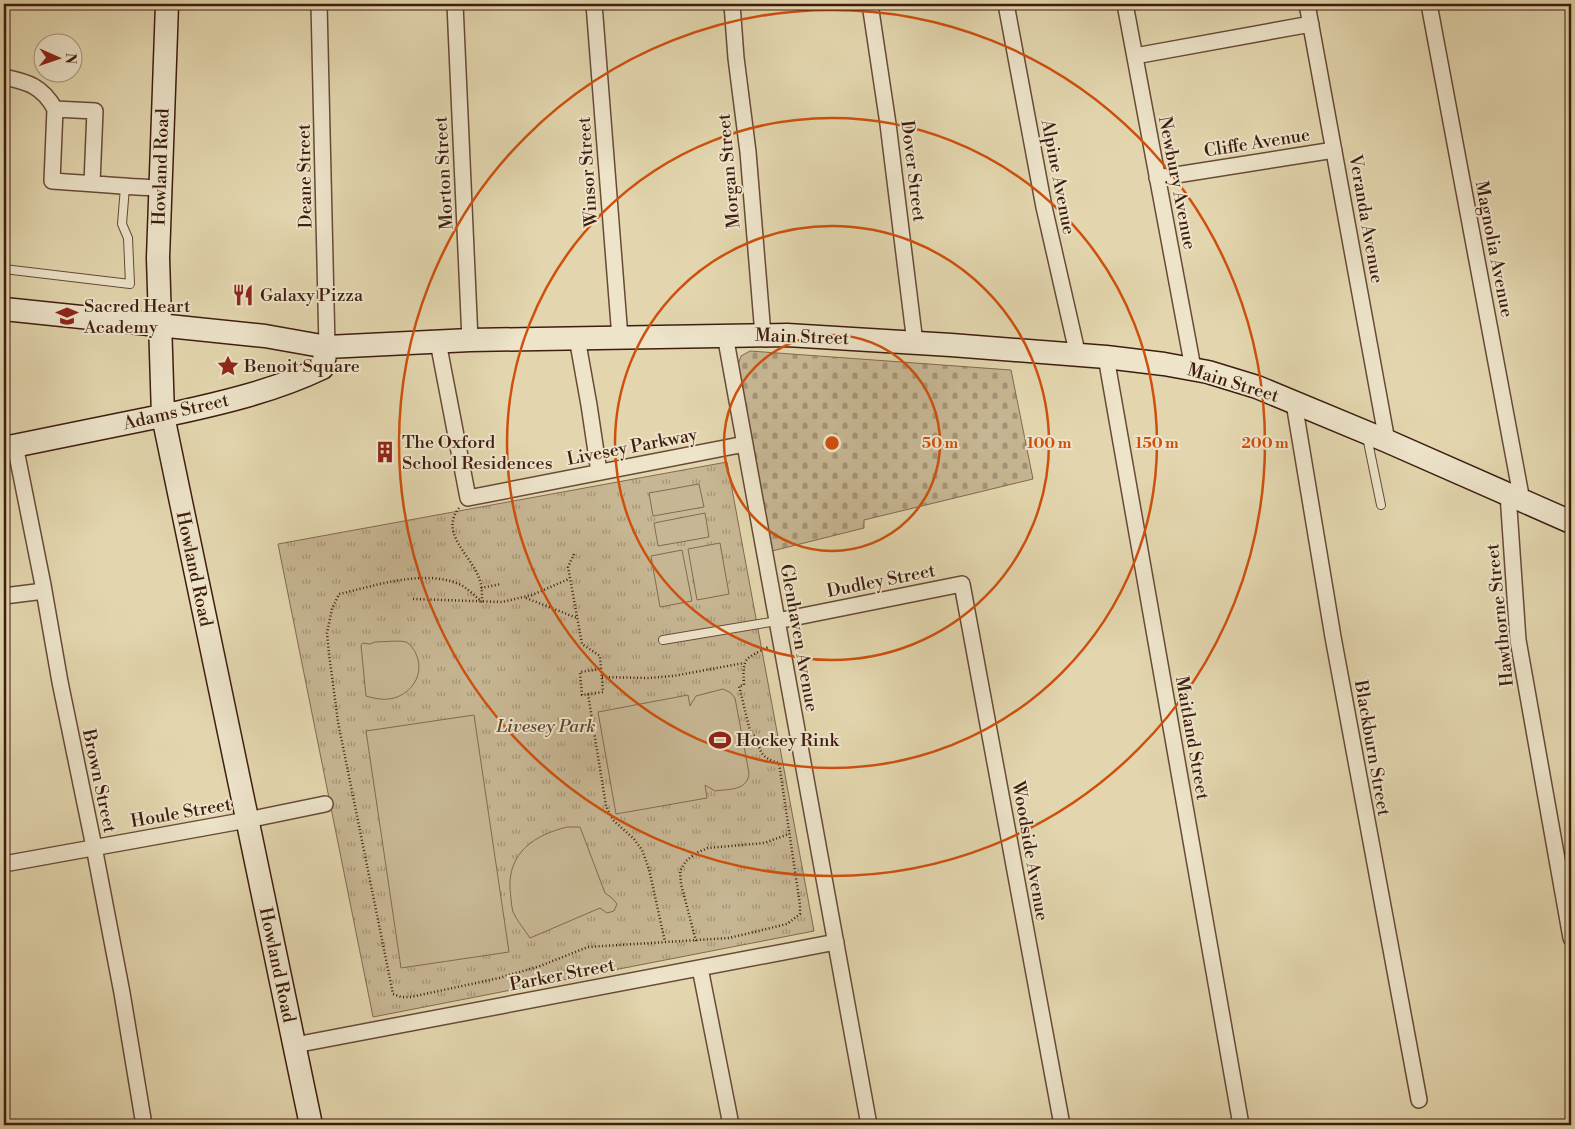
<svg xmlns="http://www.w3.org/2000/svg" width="1575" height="1129" font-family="'Libre Bodoni',serif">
<defs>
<pattern id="grass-tufts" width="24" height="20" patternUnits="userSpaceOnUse" patternTransform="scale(1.25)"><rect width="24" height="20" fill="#c7b693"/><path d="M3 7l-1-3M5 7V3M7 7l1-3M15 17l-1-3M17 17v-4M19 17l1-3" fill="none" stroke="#a39376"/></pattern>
<pattern id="cemetery-stones" width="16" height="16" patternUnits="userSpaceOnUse" patternTransform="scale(1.25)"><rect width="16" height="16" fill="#c7b693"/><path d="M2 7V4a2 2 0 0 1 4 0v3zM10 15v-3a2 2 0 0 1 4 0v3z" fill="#a39376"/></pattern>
</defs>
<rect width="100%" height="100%" fill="#e3d6ae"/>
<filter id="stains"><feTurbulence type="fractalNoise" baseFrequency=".004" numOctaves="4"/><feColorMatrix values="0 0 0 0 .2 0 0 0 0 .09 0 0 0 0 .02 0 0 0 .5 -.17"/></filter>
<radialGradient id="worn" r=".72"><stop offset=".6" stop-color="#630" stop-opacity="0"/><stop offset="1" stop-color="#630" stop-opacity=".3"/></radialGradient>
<path fill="url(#grass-tufts)" stroke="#836951" d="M727,462L814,931L373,1017L278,544Z"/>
<path fill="url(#cemetery-stones)" stroke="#836951" d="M750,351L1011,370L1033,479L864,520V528L772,551L738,365L741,356Z"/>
<path fill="#c7b693" stroke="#836951" d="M699,484L704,507L653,516L649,493Z
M705,513L709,537L658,546L654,523Z
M720,543L729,594L697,600L688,549Z
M682,550L692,601L660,607L651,556Z
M375,642C382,642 400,640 406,642C410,644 414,649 416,654C424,671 415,690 397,697C387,701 376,699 366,696L361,645L363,643L370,644Z
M723,689L731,693L735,698L749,773C748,791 728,789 715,791L705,785L707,798L616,814L598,712L688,695L690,706L696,696Z
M474,715L509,952L401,968L366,731Z
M567,827H580L605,893L612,898L617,904L614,911L607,913L600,908L530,938C525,930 517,921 513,912C511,905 511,896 510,889C508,852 535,835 567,827Z"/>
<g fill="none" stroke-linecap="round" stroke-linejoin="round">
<g stroke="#684a37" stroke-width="10">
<path id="service" d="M4,269L130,284L128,238L122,224L125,187
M1367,437L1381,505
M663,640L777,621"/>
</g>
<g stroke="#684a37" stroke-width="18">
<path id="minor" d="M319,4L327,347
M455,4L470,340
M594,4L620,338
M732,4L736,58L748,152L763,335
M870,4L888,124L915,343
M1006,4L1044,207L1078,356
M1125,4L1193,368
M1307,4L1387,441
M1429,4L1522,501
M1135,56L1311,24
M4,77C28,82 42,86 55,109L52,181C88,183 124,187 160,188
M55,109L95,111L92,183
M1157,178L1334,150
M725,335L869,1125
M577,338L589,405L599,472
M438,342L468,498L745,444
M1106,357L1241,1125
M1294,403L1333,637L1419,1100
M15,445L43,585L60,682L94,847L122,993L144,1125
M1508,494L1518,640L1571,938
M4,596L44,591
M777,621L962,584L1062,1125
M4,864L247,820L325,804
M700,968L731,1125
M295,1045L836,942"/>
</g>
<g stroke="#3f1c0f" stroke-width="25">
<path id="secondary" d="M167,4L158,258L163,416L311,1125
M4,309L265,336L327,347L470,340L787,335L951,345L1106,357L1164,364L1208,372L1257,387L1387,441L1571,522
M4,448C61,436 119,425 176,413C226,402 276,390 322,368L327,347"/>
</g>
<path stroke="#3f1c0f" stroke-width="2.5" stroke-dasharray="1 2.5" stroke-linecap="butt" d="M459,508C439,533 471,555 479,578C482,585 482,593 482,601
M574,554L568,567L582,644L600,656L603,692L582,695L580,672L601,669
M481,588L501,584
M526,598L577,618
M413,599L502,602L532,595L569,579
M482,602C475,596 468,589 461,585C425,568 375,586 339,594L332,609L327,633L329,654L338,722L393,994L401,997H411L499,978L540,966L588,947L729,938L787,924L800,914V905L779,763C761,758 760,752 756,736L751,735L739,686L744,685C742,657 745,659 768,647
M602,677L648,678L673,676L744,663
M588,694L606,806L613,820L634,839L642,850L649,869L665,942
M696,941L681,884L680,871L686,861L696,853L708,848L764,843L789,834"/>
<use href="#service" stroke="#ede4ca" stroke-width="8"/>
<use href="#minor" stroke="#ede4ca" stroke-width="15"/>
<use href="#secondary" stroke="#ede4ca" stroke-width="22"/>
</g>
<g fill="none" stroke="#cf500c" stroke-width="2.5">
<circle cx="832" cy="443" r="108"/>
<circle cx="832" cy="443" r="217"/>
<circle cx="832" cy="443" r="325"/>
<circle cx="832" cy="443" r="433"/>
</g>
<defs>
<g id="restaurant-bare" transform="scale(1.725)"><path d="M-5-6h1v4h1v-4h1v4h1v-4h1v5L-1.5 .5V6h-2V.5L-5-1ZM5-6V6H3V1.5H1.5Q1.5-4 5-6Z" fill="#8f2418" stroke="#ede4ca" stroke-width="2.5" paint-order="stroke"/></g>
<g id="school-bare" transform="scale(1.725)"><path d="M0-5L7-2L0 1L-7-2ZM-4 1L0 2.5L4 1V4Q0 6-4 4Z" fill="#8f2418" stroke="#ede4ca" stroke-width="2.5" paint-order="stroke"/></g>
<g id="sight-bare" transform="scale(1.725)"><path d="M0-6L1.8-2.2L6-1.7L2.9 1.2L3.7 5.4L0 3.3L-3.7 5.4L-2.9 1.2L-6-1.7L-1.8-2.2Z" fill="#8f2418" stroke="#ede4ca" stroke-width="2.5" paint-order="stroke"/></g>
<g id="building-bare" transform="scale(1.725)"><path d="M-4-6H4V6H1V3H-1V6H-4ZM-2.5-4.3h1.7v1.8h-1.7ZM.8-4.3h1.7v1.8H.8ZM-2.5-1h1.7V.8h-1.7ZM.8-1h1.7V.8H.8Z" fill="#8f2418" stroke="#ede4ca" stroke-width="2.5" paint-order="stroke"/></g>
<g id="stadium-bare" transform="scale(1.725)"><path d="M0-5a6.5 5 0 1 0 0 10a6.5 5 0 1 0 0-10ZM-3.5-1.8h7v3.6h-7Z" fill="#8f2418" stroke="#ede4ca" stroke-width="2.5" paint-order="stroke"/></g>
</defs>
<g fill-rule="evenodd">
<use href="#restaurant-bare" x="243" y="295"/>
<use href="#school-bare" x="67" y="316"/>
<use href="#sight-bare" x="228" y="366"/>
<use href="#building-bare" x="385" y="452"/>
<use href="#stadium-bare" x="720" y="740"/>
</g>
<g text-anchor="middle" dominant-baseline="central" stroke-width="4" stroke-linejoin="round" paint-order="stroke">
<g font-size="18" fill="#3f1c0f" stroke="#ede4ca">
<text transform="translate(1257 143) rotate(-9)">Cliffe Avenue</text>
<text transform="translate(161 167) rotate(-88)">Howland Road</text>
<text transform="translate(729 171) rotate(-95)">Morgan Street</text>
<text transform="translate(913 171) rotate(83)">Dover Street</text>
<text transform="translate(588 172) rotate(-94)">Winsor Street</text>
<text transform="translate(444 173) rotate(-93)">Morton Street</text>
<text transform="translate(305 176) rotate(-91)">Deane Street</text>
<text transform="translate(1058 177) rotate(79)">Alpine Avenue</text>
<text transform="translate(1177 183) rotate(79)">Newbury Avenue</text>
<text transform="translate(1366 219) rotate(80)">Veranda Avenue</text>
<text transform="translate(1494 249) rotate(79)">Magnolia Avenue</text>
<text transform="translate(802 337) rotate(2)">Main Street</text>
<text transform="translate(1233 383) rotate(17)">Main Street</text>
<text transform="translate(176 412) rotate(-13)">Adams Street</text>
<text transform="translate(632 447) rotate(-11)">Livesey Parkway</text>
<text transform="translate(194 569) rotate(78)">Howland Road</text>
<text transform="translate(881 581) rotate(-11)">Dudley Street</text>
<text transform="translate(1500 615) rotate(-96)">Hawthorne Street</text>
<text transform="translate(799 638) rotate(80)">Glenhaven Avenue</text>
<text transform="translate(1192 738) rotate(80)">Maitland Street</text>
<text transform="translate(1372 748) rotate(80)">Blackburn Street</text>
<text transform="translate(99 781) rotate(78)">Brown Street</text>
<text transform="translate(181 813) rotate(-10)">Houle Street</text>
<text transform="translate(1030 851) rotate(80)">Woodside Avenue</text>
<text transform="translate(277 965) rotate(78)">Howland Road</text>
<text transform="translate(562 975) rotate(-11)">Parker Street</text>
</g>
<g font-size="18" fill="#3f1c0f" stroke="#ede4ca" text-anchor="start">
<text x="260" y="295">Galaxy Pizza</text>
<text x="84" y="306">Sacred Heart<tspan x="84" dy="21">Academy</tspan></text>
<text x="244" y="366">Benoit Square</text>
<text x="402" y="442">The Oxford<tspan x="402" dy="21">School Residences</tspan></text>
<text x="736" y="740">Hockey Rink</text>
</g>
<g font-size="18" font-style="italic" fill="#614230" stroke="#ede4ca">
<text x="546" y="726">Livesey Park</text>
</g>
</g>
<circle cx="832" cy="443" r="8" fill="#cf500c" stroke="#ede4ca" stroke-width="2.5"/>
<g font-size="15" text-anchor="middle" font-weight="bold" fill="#cf500c" stroke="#ede4ca" stroke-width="4" stroke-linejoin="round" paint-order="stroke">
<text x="940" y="448">50 m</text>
<text x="1049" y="448">100 m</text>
<text x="1157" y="448">150 m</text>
<text x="1265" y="448">200 m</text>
</g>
<rect width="1575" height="1129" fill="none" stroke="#e3d6ae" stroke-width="20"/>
<rect x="5" y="5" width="1565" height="1119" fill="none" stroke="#3f1c0f" stroke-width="2.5"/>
<rect x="10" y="10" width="1555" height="1109" fill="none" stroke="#3f1c0f"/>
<g transform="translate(58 58) rotate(92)"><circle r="24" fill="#ede4ca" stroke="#a7947f"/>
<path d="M0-4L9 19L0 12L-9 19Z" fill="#8f2418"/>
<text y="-8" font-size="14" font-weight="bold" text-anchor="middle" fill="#3f1c0f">N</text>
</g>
<rect width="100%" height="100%" filter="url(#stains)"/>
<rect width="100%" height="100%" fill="url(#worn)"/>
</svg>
